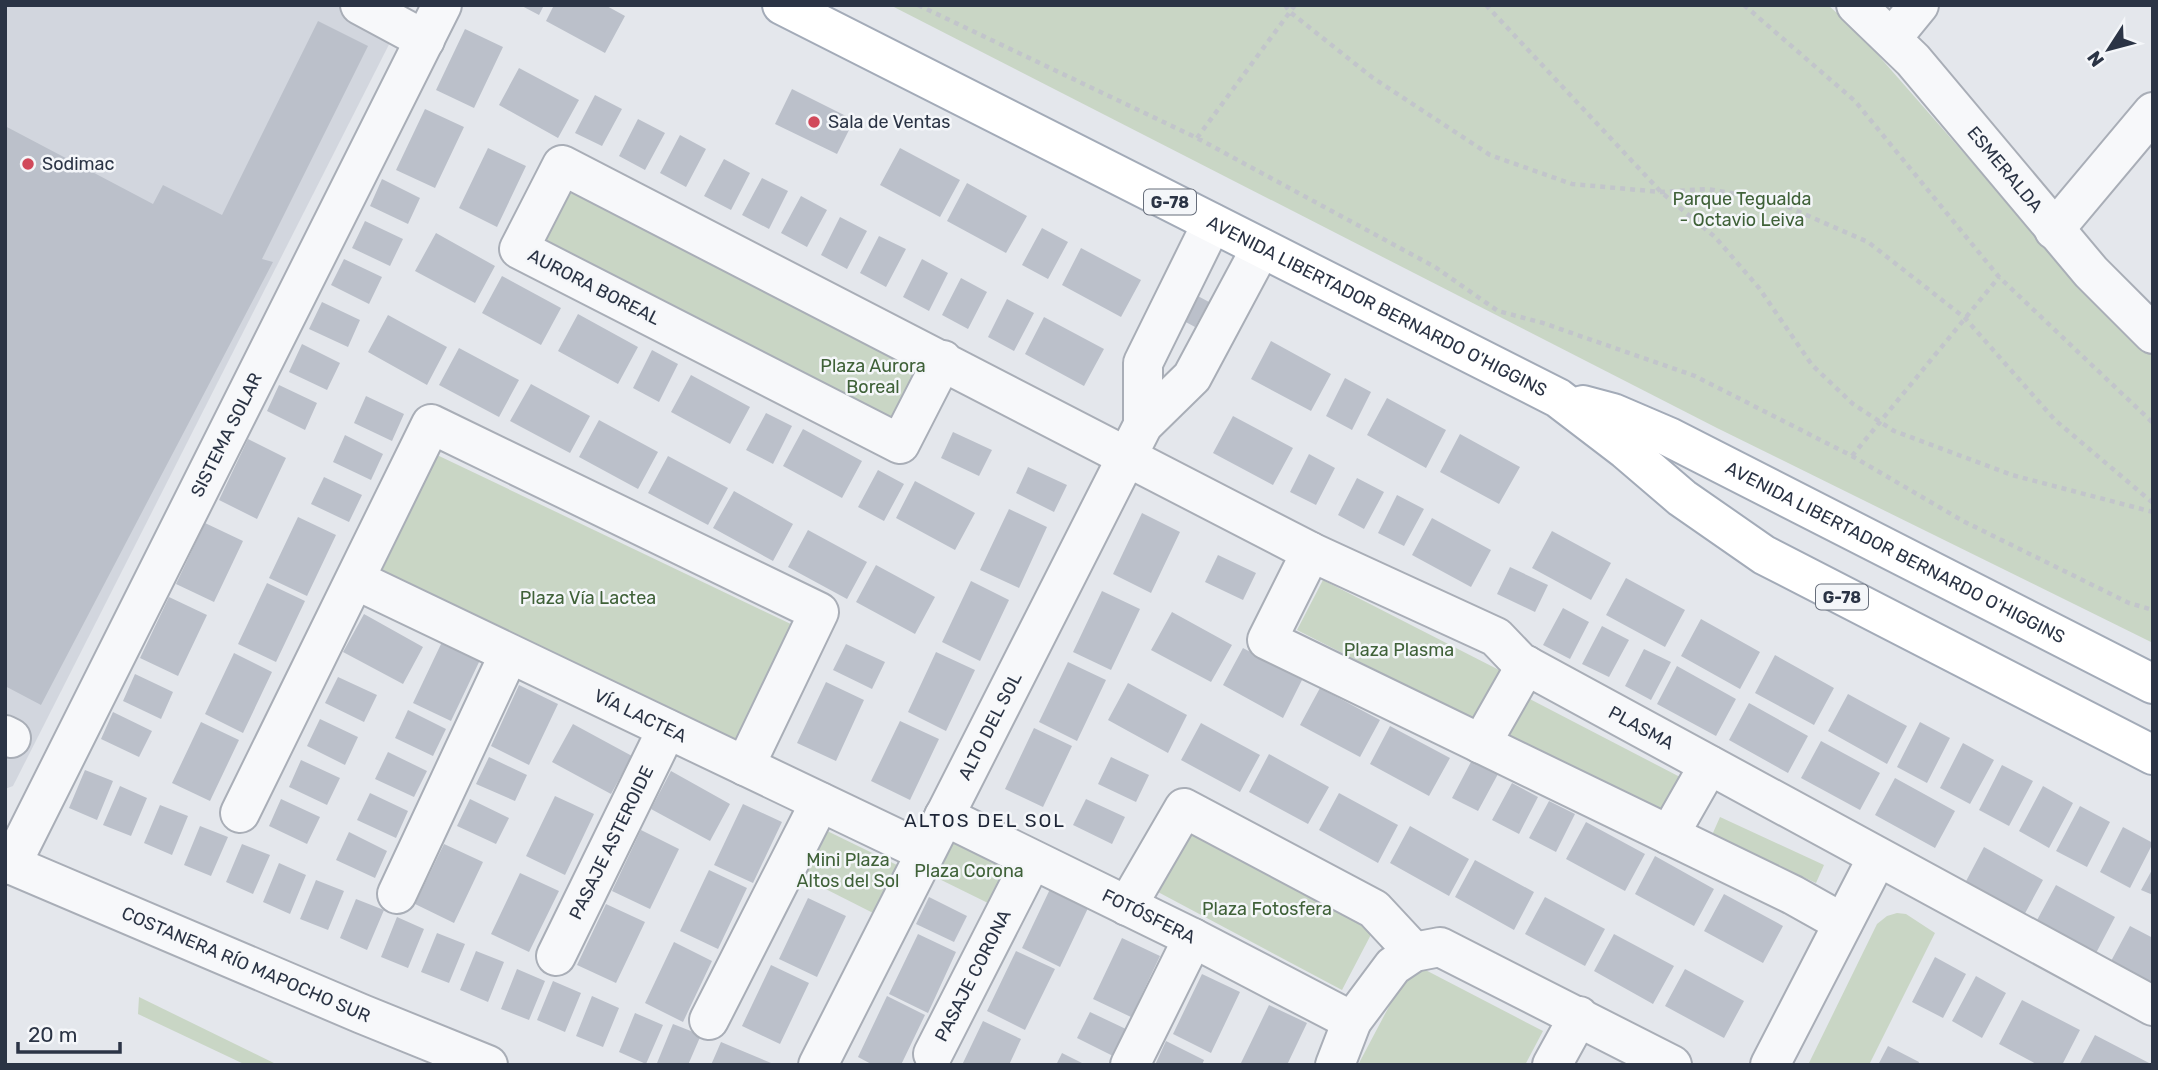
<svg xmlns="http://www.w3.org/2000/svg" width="2158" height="1070" font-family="Rubik,sans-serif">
<rect width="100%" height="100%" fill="#e4e7ec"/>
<path fill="#d2d6de" d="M5,5H409L13,786L5,789Z"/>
<path fill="#c9d6c5" d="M890,5H1828L1857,31L2053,255L2153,352V643L1717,428Z
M572,181L928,366L896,427L541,242Z
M437,455L795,626L740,742L382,571Z
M1323,580L1501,671L1476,721L1297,630Z
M1524,696L1680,777L1661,814L1505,733Z
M1720,817L1824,865L1816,883L1712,835Z
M819,827L897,865L875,914L798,875Z
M1192,827L1376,925L1342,990L1158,892Z
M946,838L1011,869L992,905L927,873Z
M1897,913L1906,914L1935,933L1869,1065H1808L1877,924L1887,916Z
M1412,963L1543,1031L1525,1065H1358Z
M139,997L278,1065H246L138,1014Z"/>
<path fill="#bbc0ca" d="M520,5H544L539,15Z
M554,5H605L625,16L605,53L546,21Z
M318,21L368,46L262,259L273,262L41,705L5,686V579L7,575L5,574V126L153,204L163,185L222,215Z
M465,29L503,47L474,108L436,90Z
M519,68L579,100L558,138L499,105Z
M792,89L854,120L837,154L775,124Z
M595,95L622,109L602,146L575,133Z
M425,109L464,127L435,188L396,170Z
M638,119L665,133L645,170L619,156Z
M680,135L706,149L686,187L660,173Z
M488,148L526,166L497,227L459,208Z
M900,148L960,180L940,217L880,185Z
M724,159L750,173L731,210L704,196Z
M762,178L788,191L769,229L742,215Z
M382,179L420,198L408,224L370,206Z
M967,183L1027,216L1006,253L947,221Z
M801,196L827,210L807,247L781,233Z
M840,217L867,231L847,269L821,255Z
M365,221L403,239L390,266L352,248Z
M1042,228L1068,242L1048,279L1022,265Z
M436,233L495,266L475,303L415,271Z
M879,236L906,249L886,287L860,273Z
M1081,248L1141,280L1121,317L1062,285Z
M344,259L382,277L369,304L331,285Z
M922,259L948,273L929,311L903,297Z
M502,276L561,308L541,345L482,313Z
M961,278L987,292L968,329L942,315Z
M1196,295L1209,302L1195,327L1182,320Z
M1007,299L1034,313L1014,351L988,337Z
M322,302L360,320L348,347L309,329Z
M578,314L638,347L618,384L558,351Z
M388,315L447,347L427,385L368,352Z
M1044,317L1104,349L1084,386L1025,354Z
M1271,341L1331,374L1311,411L1251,379Z
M302,344L340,363L327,390L289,372Z
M459,348L519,380L499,417L439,385Z
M652,350L678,364L659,402L633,388Z
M691,375L750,407L730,444L671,412Z
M1345,378L1371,392L1352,430L1326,416Z
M531,384L590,416L570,453L510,421Z
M279,385L317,403L305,430L267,411Z
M366,396L404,414L392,441L354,423Z
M1387,398L1446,430L1426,468L1367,435Z
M766,413L792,426L773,464L746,450Z
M1233,416L1293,448L1273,485L1213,453Z
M599,420L658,452L638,489L579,457Z
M803,429L862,461L842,498L783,466Z
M953,432L992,450L979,476L941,458Z
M1460,434L1520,467L1499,504L1440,472Z
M345,435L383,454L371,480L333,462Z
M248,439L286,458L257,519L219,500Z
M1309,454L1335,468L1316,505L1290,492Z
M668,456L728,488L708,525L648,493Z
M1028,467L1067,485L1054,512L1016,493Z
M878,470L904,484L884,521L858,507Z
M324,477L362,495L349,522L311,504Z
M1357,478L1384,492L1364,529L1338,515Z
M915,481L975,513L955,550L896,518Z
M734,491L793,524L773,561L713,528Z
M1397,495L1424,509L1404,546L1378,533Z
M1009,509L1047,527L1019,588L980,570Z
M1142,513L1180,532L1151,593L1113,574Z
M298,517L336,535L307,596L269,578Z
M1432,518L1491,550L1471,587L1412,555Z
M205,523L243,541L214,602L176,584Z
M808,530L867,562L847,599L788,567Z
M1552,531L1611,563L1591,600L1532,568Z
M1218,555L1256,573L1243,600L1205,582Z
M876,565L935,597L915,634L856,602Z
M1510,567L1548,585L1535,612L1497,594Z
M1626,578L1685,610L1665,647L1606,615Z
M971,581L1009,600L980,661L942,642Z
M267,583L305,601L276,662L238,644Z
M1102,591L1140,609L1111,670L1073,652Z
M169,597L207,615L178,676L140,658Z
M1563,608L1589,622L1570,659L1543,645Z
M1172,612L1232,645L1211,682L1151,650Z
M364,614L423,647L403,684L343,652Z
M1701,619L1760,652L1740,689L1681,656Z
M1602,626L1629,640L1609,677L1582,664Z
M442,642L480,660L451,721L413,703Z
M846,644L885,662L872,689L833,670Z
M1243,648L1302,680L1283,718L1223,685Z
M1644,649L1671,662L1651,700L1625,686Z
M936,652L975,670L946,731L908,712Z
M234,653L272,672L243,733L205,714Z
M1775,655L1834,688L1814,725L1755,693Z
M1068,662L1106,680L1077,741L1039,722Z
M1677,666L1736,699L1716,736L1657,704Z
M135,674L173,692L161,719L123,701Z
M338,677L377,695L364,722L325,703Z
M826,682L864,700L836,761L797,743Z
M1128,683L1187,715L1168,753L1108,720Z
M519,685L558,704L529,765L491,746Z
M1320,688L1380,720L1360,757L1300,725Z
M1848,694L1907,726L1887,764L1828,731Z
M1749,703L1808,736L1788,773L1729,740Z
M408,710L446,729L433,756L395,738Z
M113,712L152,731L139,757L101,739Z
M320,719L358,737L345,765L307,746Z
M900,721L939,739L910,800L871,781Z
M201,722L239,740L210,801L172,783Z
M1920,722L1950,738L1927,783L1897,767Z
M1201,723L1260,755L1240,792L1181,760Z
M573,724L632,756L611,794L552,762Z
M1390,726L1450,758L1429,796L1370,764Z
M1034,728L1072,746L1043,807L1005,789Z
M1821,741L1880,773L1860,810L1801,778Z
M1963,743L1994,760L1970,804L1940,788Z
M388,752L427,771L414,797L375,779Z
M1269,754L1329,787L1308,824L1249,792Z
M489,757L527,775L515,801L476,784Z
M1111,757L1149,775L1136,802L1098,784Z
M301,760L340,778L327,805L289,787Z
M1472,760L1498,774L1478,811L1452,798Z
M2002,765L2033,781L2009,826L1979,810Z
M85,770L113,781L97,820L69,808Z
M671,771L730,804L710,841L651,809Z
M1895,778L1955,811L1935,848L1875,815Z
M1512,783L1538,797L1519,834L1492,820Z
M120,786L147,798L131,836L103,825Z
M2043,786L2073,803L2049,848L2019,831Z
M370,793L408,811L396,838L357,820Z
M1339,793L1398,825L1378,863L1319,830Z
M555,796L594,814L565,875L526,856Z
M281,799L320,817L307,844L269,826Z
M470,799L509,818L496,844L457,826Z
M1086,799L1125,817L1112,844L1073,825Z
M1549,801L1575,814L1556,852L1529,838Z
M743,804L782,822L753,883L714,865Z
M160,805L188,816L172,855L144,843Z
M2080,806L2110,822L2087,867L2056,851Z
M1586,822L1645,854L1625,891L1566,859Z
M200,826L228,837L211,876L184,865Z
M1410,826L1469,859L1449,896L1390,863Z
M2123,827L2153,843L2130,888L2100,872Z
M641,830L679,849L650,909L612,891Z
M349,832L387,851L375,878L336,860Z
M242,844L270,855L253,894L226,882Z
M444,844L483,862L454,923L415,904Z
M1984,847L2043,880L2023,917L1964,885Z
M1655,856L1714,889L1694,926L1635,894Z
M1475,860L1534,892L1514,930L1455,897Z
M279,863L306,875L290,914L263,902Z
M2153,868V895L2141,890Z
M709,870L747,888L718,949L680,931Z
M520,873L559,891L529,952L491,934Z
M316,880L344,891L328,930L300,919Z
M2056,885L2115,917L2095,955L2036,922Z
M1051,887L1089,906L1060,967L1022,948Z
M1724,894L1783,926L1763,963L1704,931Z
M929,897L967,916L954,942L916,924Z
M1545,897L1605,929L1585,966L1525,934Z
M808,898L846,916L817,977L779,959Z
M356,899L384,910L367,950L340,938Z
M606,904L645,922L616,983L577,965Z
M397,917L424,929L408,968L381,957Z
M2130,926L2153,938V986L2110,963Z
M437,933L465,944L449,983L421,972Z
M918,934L956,952L928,1013L889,994Z
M1614,934L1674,966L1653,1004L1594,971Z
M1122,938L1160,956L1131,1017L1093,999Z
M674,942L712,961L683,1022L645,1003Z
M476,951L504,962L488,1002L460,990Z
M1016,951L1055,969L1025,1030L987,1011Z
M1935,957L1966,974L1943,1018L1912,1002Z
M771,965L809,983L780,1044L742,1026Z
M517,969L545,981L529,1020L501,1009Z
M1685,969L1744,1001L1724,1038L1665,1006Z
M1202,974L1240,992L1211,1053L1173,1034Z
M1976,976L2006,993L1982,1038L1952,1021Z
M553,981L581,993L565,1032L537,1020Z
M592,996L619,1008L603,1047L576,1036Z
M887,996L925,1015L901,1065H873L858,1057Z
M2022,1000L2080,1030L2062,1065H2038L1999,1044Z
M1269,1005L1307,1023L1287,1065H1240Z
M1090,1012L1128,1030L1115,1057L1077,1038Z
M635,1013L663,1025L646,1064L619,1052Z
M983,1021L1021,1039L1009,1065H962Z
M673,1024L701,1035L688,1065H662L657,1063Z
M2095,1035L2153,1065H2079Z
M1166,1041L1204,1060L1202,1065H1155Z
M721,1042L776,1065H711Z
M1888,1046L1919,1062L1918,1065H1878Z
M1062,1053L1086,1065H1056Z"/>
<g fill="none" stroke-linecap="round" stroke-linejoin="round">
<g stroke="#a9aeb7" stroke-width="42">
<g id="minor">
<path d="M360,5L425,40"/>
<path id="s1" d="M1856,5L1913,60L2091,272L2153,334"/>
<path d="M1892,38L1919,5"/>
<path d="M2054,230L2153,112"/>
<path id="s2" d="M943,360L900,444L519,249L562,165L1311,552L1496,637L1520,662L2153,1006"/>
<path d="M1143,425V363L1212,223"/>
<path d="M1311,552L1267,640L1793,895L1843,923"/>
<path id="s3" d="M356,580L925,852"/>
<path d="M5,735L11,738"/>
<path d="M1481,744L1526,665"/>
<path d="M240,813L431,424L819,612L745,766"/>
<path id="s4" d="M944,816L1193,938L1352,1021"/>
<path d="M1669,835L1709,765"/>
<path id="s5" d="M5,862L362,1014L488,1065"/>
<path id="s6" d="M11,865L442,5"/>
<path d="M397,894L509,654"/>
<path d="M1127,906L1184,808L1374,909L1414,952"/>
<path id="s7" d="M556,956L667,729"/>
<path d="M709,1020L820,802"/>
<path id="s8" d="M933,1054L1032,860"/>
<path id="s9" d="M818,1065L1143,425L1192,377L1261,248"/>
<path d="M1130,1065L1193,938"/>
<path d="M1335,1065L1352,1021L1393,966L1414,952L1440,947L1672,1065"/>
<path d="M1552,1065L1579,1016"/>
<path d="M1770,1065L1877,858"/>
</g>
</g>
<g stroke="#a3abb8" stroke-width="42">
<g id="major">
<path id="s10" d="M782,5L1558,398L1626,450L1682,498L1764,555L2153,755"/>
<path id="s11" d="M1583,405L1613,413L1669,437L2153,684"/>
</g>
</g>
<path stroke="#c2c5cb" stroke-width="4.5" stroke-dasharray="5 5" stroke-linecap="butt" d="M918,5L1197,138L1435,267L1498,311L1543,323L1695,376L1852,456L1963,521L2129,603L2153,610
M1285,5L1290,12L1373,78L1490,155L1572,184L1661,192L1707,189L1772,200L1868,242L1965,318L2055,420L2153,503
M1486,5L1661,192L1715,237L1759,288L1812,365L1853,404L1894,431L2012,475L2153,512
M1744,5L1855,101L1999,277L2153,423
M1197,138L1295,5
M1852,456L1999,277"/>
<use href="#minor" stroke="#f7f8fa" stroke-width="38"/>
<use href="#major" stroke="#fff" stroke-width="38"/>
</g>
<g fill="#d1495b" stroke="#f4f6f9" stroke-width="2.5">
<circle cx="814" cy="122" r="7"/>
<circle cx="28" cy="164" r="7"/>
</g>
<g text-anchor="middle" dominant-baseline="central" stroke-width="5" stroke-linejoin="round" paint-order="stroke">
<g fill="#f4f6f9" stroke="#676e7b" stroke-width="2">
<rect x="1144" y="189.5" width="52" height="25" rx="5"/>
<rect x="1816" y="584.5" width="52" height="25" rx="5"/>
</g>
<g font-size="16" font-weight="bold" fill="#2b3445">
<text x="1170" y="202">G-78</text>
<text x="1842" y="597">G-78</text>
</g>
<g font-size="18" fill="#2b3445" stroke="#f4f6f9" text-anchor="start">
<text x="828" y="122">Sala de Ventas</text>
<text x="42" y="164">Sodimac</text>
</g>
<g font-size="18" fill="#2b3445" stroke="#f4f6f9">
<text stroke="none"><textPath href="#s1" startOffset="222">ESMERALDA</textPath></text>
<text transform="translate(594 287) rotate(27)">AURORA BOREAL</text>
<text stroke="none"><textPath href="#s10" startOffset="667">AVENIDA LIBERTADOR BERNARDO O'HIGGINS</textPath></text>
<text stroke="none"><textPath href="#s6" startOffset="481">SISTEMA SOLAR</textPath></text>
<text stroke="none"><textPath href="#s11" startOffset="346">AVENIDA LIBERTADOR BERNARDO O'HIGGINS</textPath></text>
<text stroke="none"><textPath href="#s3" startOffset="315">VÍA LACTEA</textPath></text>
<text stroke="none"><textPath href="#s9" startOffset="380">ALTO DEL SOL</textPath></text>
<text stroke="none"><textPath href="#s2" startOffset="1836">PLASMA</textPath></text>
<text stroke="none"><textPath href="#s7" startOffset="126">PASAJE ASTEROIDE</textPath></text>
<text stroke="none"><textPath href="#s4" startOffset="228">FOTÓSFERA</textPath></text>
<text stroke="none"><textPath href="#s5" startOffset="262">COSTANERA RÍO MAPOCHO SUR</textPath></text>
<text stroke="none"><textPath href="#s8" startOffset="88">PASAJE CORONA</textPath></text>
</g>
<g font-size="18" fill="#3f6138" stroke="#f4f6f9">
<text x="1742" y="199">Parque Tegualda<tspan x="1742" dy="21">- Octavio Leiva</tspan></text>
<text x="873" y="366">Plaza Aurora<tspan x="873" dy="21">Boreal</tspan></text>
<text x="588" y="598">Plaza Vía Lactea</text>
<text x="1399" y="650">Plaza Plasma</text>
<text x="848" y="860">Mini Plaza<tspan x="848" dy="21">Altos del Sol</tspan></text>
<text x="969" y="871">Plaza Corona</text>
<text x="1267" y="909">Plaza Fotosfera</text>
</g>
<g font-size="19" letter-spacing="2" fill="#1d2536" stroke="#f4f6f9">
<text x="985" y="820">ALTOS DEL SOL</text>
</g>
</g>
<rect width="2158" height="1070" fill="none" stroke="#2b3445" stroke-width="14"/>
<g transform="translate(2109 49) rotate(234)" stroke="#f4f6f9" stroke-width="5" paint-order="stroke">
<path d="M0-5L12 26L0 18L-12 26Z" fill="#2b3445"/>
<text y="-10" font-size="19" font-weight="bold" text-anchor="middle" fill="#2b3445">N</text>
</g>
<path d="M18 1042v10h102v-10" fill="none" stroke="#2b3445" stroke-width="3.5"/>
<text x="28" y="1042" font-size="21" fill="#2b3445" stroke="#f4f6f9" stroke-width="5" paint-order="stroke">20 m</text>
</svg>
